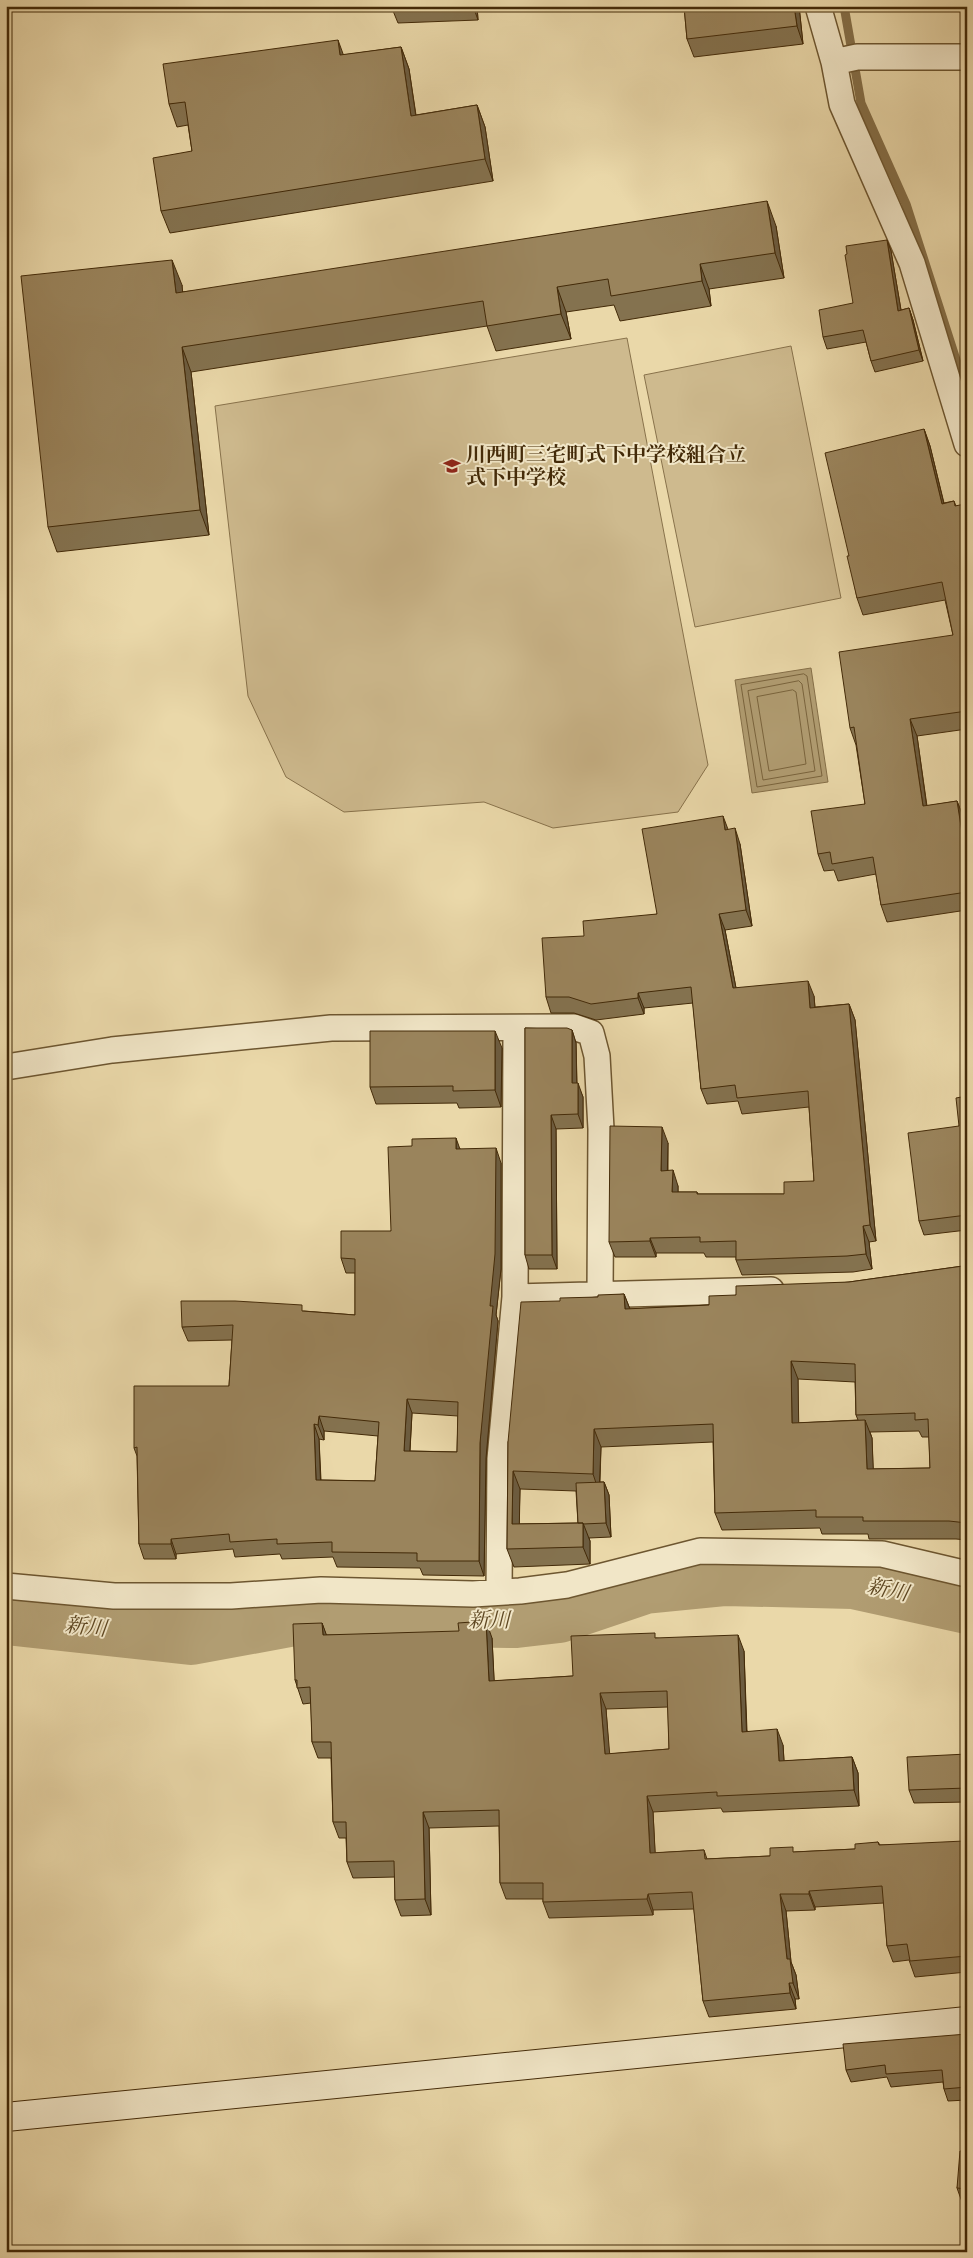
<svg xmlns="http://www.w3.org/2000/svg" width="973" height="2258" font-family="'EB Garamond','Noto Serif JP',serif">
<rect width="100%" height="100%" fill="#ead8a9"/>
<filter id="stains"><feTurbulence type="fractalNoise" baseFrequency=".004" numOctaves="4"/><feColorMatrix values="0 0 0 0 .2 0 0 0 0 .09 0 0 0 0 .02 0 0 0 .5 -.17"/></filter>
<radialGradient id="worn" r=".72"><stop offset=".6" stop-color="#630" stop-opacity="0"/><stop offset="1" stop-color="#630" stop-opacity=".3"/></radialGradient>
<path fill="#ceba8e" stroke="#88724b" d="M627,338L708,765L678,812L553,828L484,802L344,812L286,777L248,696L215,406Z
M791,346L841,598L695,627L644,375Z"/>
<path fill="#b19d72" stroke="#856f48" d="M811,668L828,782L752,793L735,680Z"/>
<g fill="none" stroke-linecap="round" stroke-linejoin="round">
<path stroke="#7a643d" stroke-width="1" d="M804,674L807,676L822,776L757,787L741,685Z
M799,681L802,684L815,771L763,780L748,691Z
M793,690L796,692L806,764L769,771L757,697Z"/>
<path stroke="#856f48" stroke-width="9" d="M844,6L861,103L906,204L967,394"/>
<path stroke="#b19d72" stroke-width="56" d="M6,1617L191,1637L300,1617L516,1620L559,1615L645,1586L726,1578L853,1581L967,1606"/>
<g stroke="#6d5630" stroke-width="28">
<path id="street" d="M818,6L834,62L842,104L912,263L967,444
M834,62L857,57H967
M6,1067L112,1050L331,1028L574,1027L591,1033L597,1056L601,1129L600,1295
M515,1297L771,1290
M6,1586L114,1596H231L321,1590L473,1594L520,1591L567,1585L700,1551L882,1554L967,1574
M499,1592L500,1459L515,1297L516,1028"/>
</g>
<g stroke="#432a08" stroke-width="30">
<path id="secondary" d="M6,2117L967,2021"/>
</g>
<use href="#street" stroke="#f1e6c7" stroke-width="25"/>
<use href="#secondary" stroke="#f1e6c7" stroke-width="28"/>
</g>
<path fill="#84724f" stroke="#432a08" fill-rule="evenodd" d="M391,6H477L478,20L398,23Z
M684,6H799L803,44L694,57L687,39Z
M401,47L409,69L416,115L477,105L485,127L493,181L170,233L161,211L192,151L188,125L177,127L169,104L343,55Z
M776,226L784,278L709,289L711,306L620,321L614,305L566,312L571,339L496,351L487,326L191,372L209,535L57,552L48,527L182,285V292Z
M887,240L891,251L901,310L909,308L913,320L923,361L875,372L871,361L866,342L827,349L823,337L853,303Z
M924,429L930,446L944,503L954,501L956,506L967,509V729L917,736L927,806L957,801L964,819L967,839V910L887,922L881,905L876,874L838,881L834,870L824,871L818,854L865,804L856,745L850,728L953,635L945,600L863,615L857,598L849,556Z
M728,830L740,844L752,926L725,930L736,988L814,996L815,1007L849,1004L855,1020L876,1241L869,1242L872,1269L853,1272L742,1275L736,1260V1257H706L704,1253H656V1257H615L609,1242L668,1143V1171L678,1186V1192H697L698,1194H784L814,1181L809,1107L742,1114L738,1101L707,1104L701,1089L693,1003L644,1008V1014L596,1020L574,1013H551L546,997L584,936L657,914Z
M525,1028L572,1030L576,1043L577,1083L583,1097V1128L556,1129L557,1269H529L525,1255Z
M502,1048L501,1107L459,1108L457,1103L376,1104L370,1087Z
M967,1096V1230L924,1235L919,1221L959,1126Z
M460,1149L501,1163V1269L496,1315L498,1321L486,1458L484,1576L423,1575L420,1568L337,1567L333,1557L282,1559L280,1554L235,1557L233,1549L176,1554V1559H144L139,1544L137,1456L134,1448L229,1386L232,1340L188,1341L182,1327L304,1311L355,1315V1273H346L341,1258L391,1231ZM412,1413L458,1416L457,1452L410,1451ZM324,1431L378,1436L375,1481L321,1480L319,1439L324,1440Z
M967,1265V1540L956,1539H869L868,1534H822L820,1528L722,1530L715,1513L713,1442L601,1447L600,1482H604L609,1495L611,1537L589,1538L590,1541V1564L514,1567L507,1549L508,1442L560,1301L624,1294L630,1309L709,1305L736,1295L849,1282L963,1266ZM798,1379L855,1382L856,1415L858,1420L798,1423ZM919,1431L922,1437H929L930,1468L873,1469L872,1438L870,1432ZM520,1489L576,1491L578,1523L519,1524Z
M322,1623L326,1635L492,1638L494,1681L573,1676L656,1638L744,1651L747,1731L783,1745L784,1761L852,1757L858,1773L859,1806L723,1812L721,1808L653,1812L655,1853L704,1850L707,1859L770,1856L795,1852L855,1849L878,1842L880,1845L967,1846V1972L915,1977L909,1960L893,1962L887,1946L884,1903L815,1907V1910L786,1911L791,1962L796,1975L799,1999H795L796,2009L709,2017L703,2001L694,1909L653,1910V1915L549,1918L543,1902V1899H506L500,1883L499,1826L429,1828L431,1915L401,1916L395,1900V1877L353,1878L347,1862L346,1838H339L333,1822L331,1758H318L312,1742L311,1703L303,1704L295,1680ZM668,1707L669,1749L609,1754L606,1709Z
M967,1754V1802L914,1803L909,1790Z
M967,2034V2100L948,2101L944,2089L943,2082L891,2087L887,2077L851,2082L846,2070Z
M967,2151V2202H962L957,2188Z"/>
<path fill="#6c5c40" stroke="#432a08" d="M473,6H477L478,20Z
M794,6H799L803,44L797,26Z
M338,40L346,62L340,55Z
M401,47L409,69L419,138L411,116Z
M477,105L485,127L493,181L485,159Z
M767,201L776,226L784,278L775,253Z
M887,240L891,251L903,322L898,311Z
M172,260L182,285L185,318L176,293Z
M700,264L709,289L711,306L702,281Z
M557,287L566,312L571,339L561,314Z
M909,308L913,320L923,361L919,350Z
M182,347L191,372L209,535L200,510Z
M924,429L930,446L948,521L942,504Z
M910,719L917,736L929,824L923,806Z
M957,801L964,819L967,839V864Z
M723,816L729,832L725,830Z
M735,828L740,844L752,926L746,910Z
M719,914L725,930L739,1004L733,988Z
M808,981L814,996L816,1023L810,1008Z
M638,993L644,1008V1014L638,998Z
M849,1004L855,1020L876,1241L870,1225Z
M572,1030L576,1043L577,1097L572,1083Z
M495,1031L502,1048L501,1107L495,1090Z
M578,1083L583,1097V1128L578,1114Z
M551,1115L556,1129L557,1269L552,1255Z
M662,1127L668,1143L667,1186L661,1171Z
M456,1138L461,1152L456,1149Z
M496,1148L501,1163V1269L496,1315L498,1321L486,1458L484,1576L479,1561L480,1443L490,1306Z
M673,1170L678,1186V1208L672,1192Z
M863,1226L869,1242L872,1269L866,1254Z
M650,1238L656,1253V1257L650,1241Z
M624,1294L631,1312L625,1309Z
M791,1361L798,1379L799,1441L792,1423Z
M407,1399L412,1413L409,1465L404,1451Z
M319,1416L324,1431V1440L318,1425Z
M865,1420L872,1438L874,1487L867,1469Z
M314,1424L319,1439L321,1495L316,1480Z
M594,1429L601,1447L599,1492L593,1474Z
M513,1471L520,1489L519,1542L512,1524Z
M604,1482L609,1495L611,1537L606,1523Z
M583,1523L590,1541V1564L583,1547Z
M171,1539L176,1554V1559L171,1544Z
M486,1621L492,1638L495,1697L489,1681Z
M322,1623L328,1639L323,1635Z
M738,1635L744,1651L747,1748L742,1732Z
M600,1693L606,1709L611,1770L605,1754Z
M777,1729L783,1745L785,1777L779,1761Z
M852,1757L858,1773L859,1806L854,1790Z
M647,1796L653,1812L656,1869L650,1853Z
M423,1812L429,1828L431,1915L425,1899Z
M809,1891L815,1907V1910L809,1894Z
M648,1894L653,1910V1915L647,1899Z
M780,1894L786,1911L791,1962L796,1975L799,1999L793,1983L787,1959Z
M789,1983L795,1999L796,2009L790,1993Z"/>
<path fill="#9a845c" stroke="#432a08" fill-rule="evenodd" d="M684,6H794L797,26L687,39Z
M338,40L340,55L401,47L411,116L477,105L485,159L161,211L153,158L192,151L185,102L169,104L163,64Z
M767,201L775,253L700,264L702,281L611,296L608,279L557,287L561,314L487,326L483,301L182,347L200,510L48,527L21,276L172,260L176,293Z
M887,240L898,311L909,308L919,350L871,361L863,330L823,337L819,310L853,303L845,255L847,254L846,246Z
M924,429L942,504L954,501L955,506L965,504L967,514V711L910,719L923,806L957,801L967,864V892L881,905L873,857L832,864L830,852L818,854L811,811L865,804L854,727L850,728L839,652L953,635L942,582L857,598L847,556H849L825,453Z
M723,816L725,830L735,828L746,910L719,914L733,988L808,981L810,1008L849,1004L870,1225L863,1226L866,1254L847,1256L736,1260V1241L700,1242V1237L650,1238V1241L609,1242L610,1126L662,1127L661,1171L673,1170L672,1192H697V1194H784V1182L814,1181L808,1091L737,1098L735,1085L701,1089L691,987L638,993V998L591,1004L569,997H546L542,938L584,936L583,921L657,914L642,829Z
M525,1028H567L572,1030V1083H578V1114L551,1115L552,1255H525Z
M370,1031H495V1090L453,1091V1086L370,1087Z
M967,1096V1215L919,1221L908,1133L959,1126L956,1098Z
M456,1138V1149L496,1148L495,1254L490,1306H493L480,1443L479,1561H417V1553L332,1552V1542L277,1544V1539L230,1542L229,1534L171,1539V1544H139L137,1447L134,1448V1386H229L233,1325L182,1327L181,1301H235L302,1305V1311L355,1315V1259L341,1258V1231H391L388,1147L412,1146V1139ZM407,1399L458,1402L457,1452L404,1451ZM319,1416L379,1422L375,1481L316,1480L314,1424L318,1425Z
M967,1265V1523L949,1521H863V1517H816V1510L715,1513L713,1424L594,1429L593,1474L513,1471L512,1524L583,1523V1547L507,1549L508,1442L521,1302L560,1301V1298L598,1297V1295L624,1294L625,1309L709,1305V1296L736,1295V1286L849,1282L963,1266ZM791,1361L855,1364L856,1415L915,1413V1420L928,1419L930,1468L867,1469L865,1420L792,1423Z
M604,1482L606,1523L583,1524V1523H578L576,1483Z
M486,1621L489,1681L573,1676L571,1636L655,1633V1638L738,1635L742,1732L777,1729L779,1761L852,1757L854,1790L717,1796V1792L647,1796L650,1853L704,1850L705,1859L770,1856V1848L793,1847V1852L855,1849V1844L878,1842L879,1845L964,1841L965,1846H967V1956L910,1961L907,1944L887,1946L882,1886L809,1891V1894H780L787,1959H790L793,1983H789L790,1993L703,2001L692,1892L648,1894L647,1899L543,1902V1883H500L499,1810L423,1812L425,1899L395,1900L394,1861L347,1862L346,1822H333L331,1742H312L310,1687L297,1688V1680H295L293,1624L322,1623L323,1635L459,1631L458,1623ZM667,1691L669,1749L605,1754L600,1693Z
M967,1754V1788L909,1790L907,1757Z
M967,2034V2087L944,2089L942,2070L886,2074L885,2065L846,2070L843,2044Z
M960,2151H967V2189L957,2188Z"/>
<defs>
<g id="school-bare" transform="scale(1.35)"><path d="M0-5L7-2L0 1L-7-2ZM-4 1L0 2.5L4 1V4Q0 6-4 4Z" fill="#8f2418" stroke="#f1e6c7" stroke-width="2.5" paint-order="stroke"/></g>
</defs>
<g fill-rule="evenodd">
<use href="#school-bare" x="452" y="466"/>
</g>
<g text-anchor="middle" dominant-baseline="central" stroke-width="4" stroke-linejoin="round" paint-order="stroke">
<g font-size="20" font-weight="bold" fill="#432a08" stroke="#f1e6c7" text-anchor="start">
<text x="466" y="454">川西町三宅町式下中学校組合立<tspan x="466" dy="23">式下中学校</tspan></text>
</g>
<g font-size="21" font-style="italic" fill="#5e4722" stroke="#f1e6c7">
<text transform="translate(888 1589) rotate(12)">新川</text>
<text x="489" y="1619">新川</text>
<text transform="translate(86 1626) rotate(6)">新川</text>
</g>
</g>
<rect width="973" height="2258" fill="none" stroke="#ead8a9" stroke-width="25"/>
<rect x="8" y="8" width="958" height="2243" fill="none" stroke="#432a08" stroke-width="2.5"/>
<rect x="12" y="12" width="948" height="2233" fill="none" stroke="#432a08"/>
<rect width="100%" height="100%" filter="url(#stains)"/>
<rect width="100%" height="100%" fill="url(#worn)"/>
</svg>
